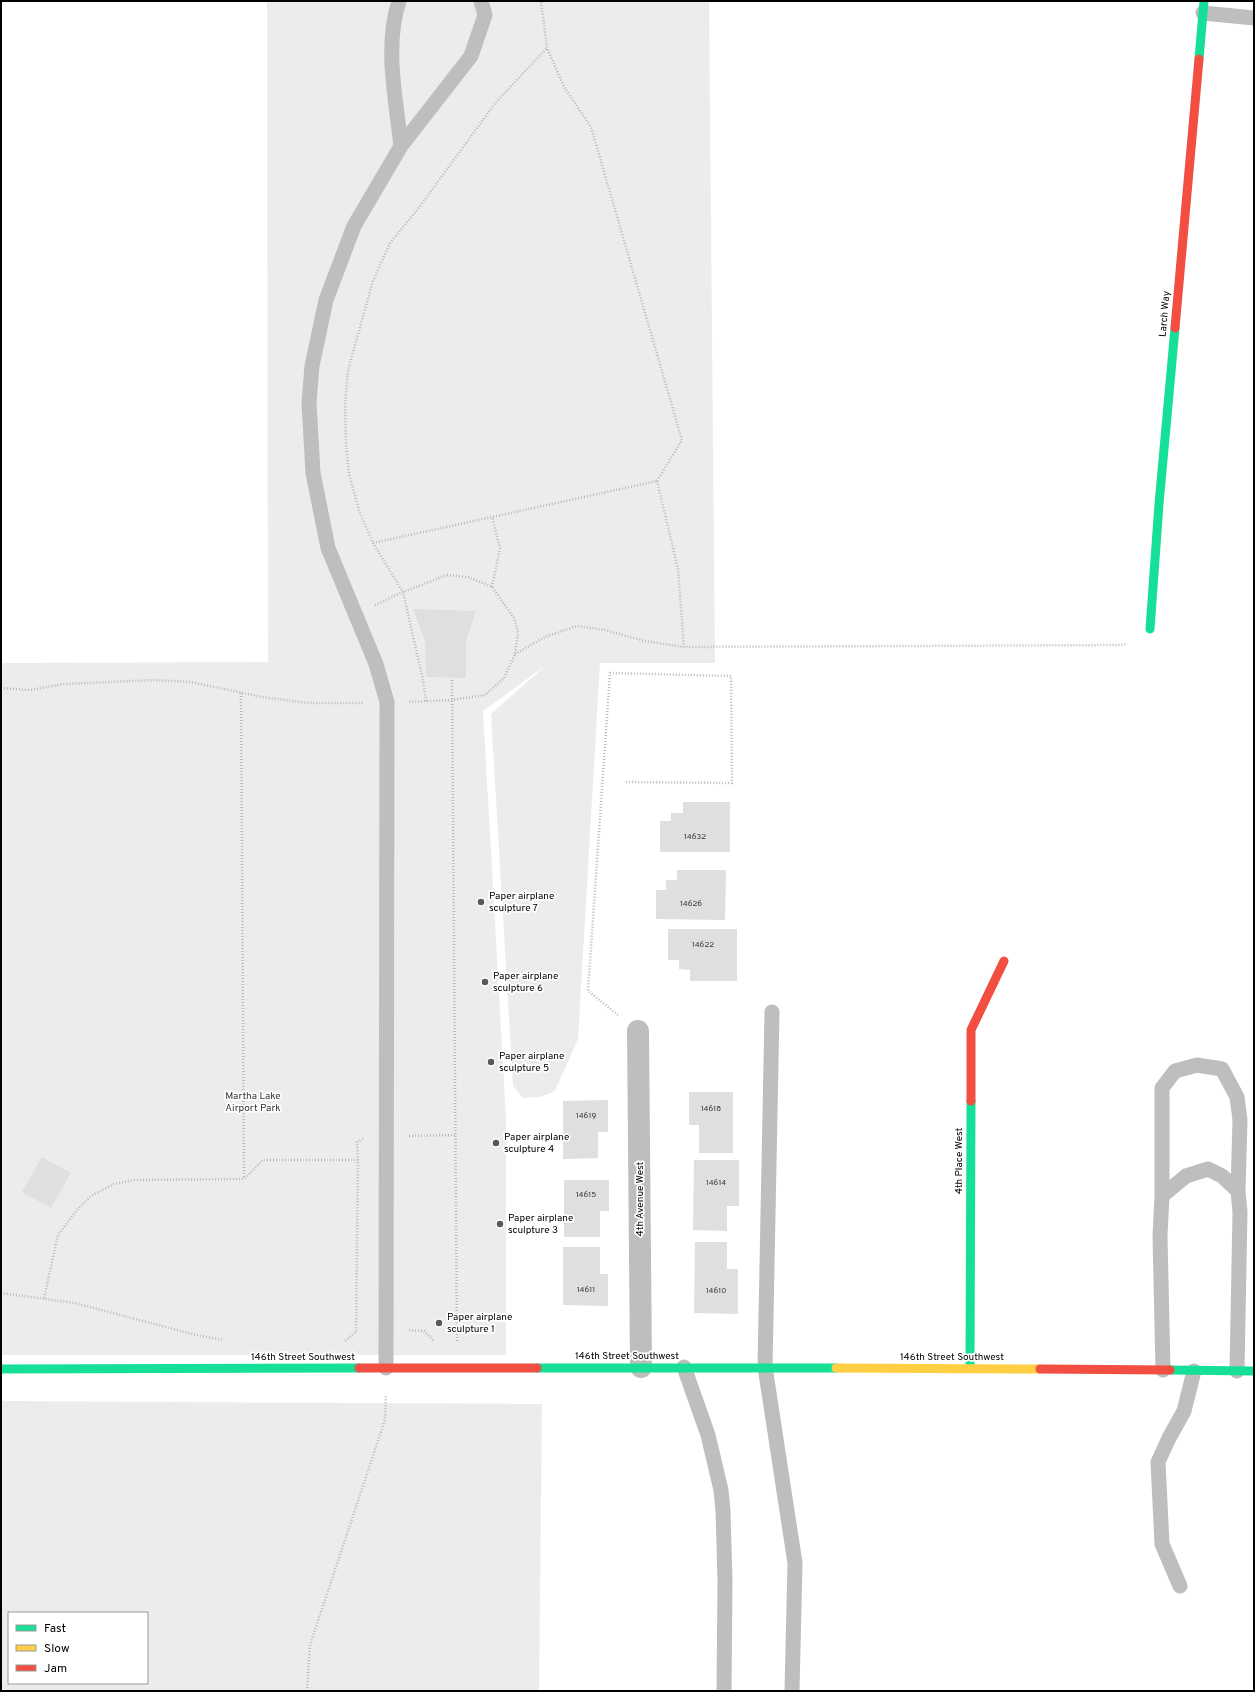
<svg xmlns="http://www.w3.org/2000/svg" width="1255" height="1692" font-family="Overpass,sans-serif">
<rect width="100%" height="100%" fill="#fff"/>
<path fill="#ececec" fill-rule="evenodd" d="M267,1H709L715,663H600L578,1039L555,1091L541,1097L523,1098L513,1086L491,714L545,666L483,711L506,1117V1355H1V663L268,662Z
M1,1401L542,1404L539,1691H1ZM9,1613H147V1683H9Z"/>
<path fill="#dfdfdf" d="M413,609L476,611L466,641V678L426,677L425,641Z
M683,802H730V852H660V821H671V813H683Z
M677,870H726L725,920L656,919V890H666V880H677Z
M668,929H737V981H690V970L679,969V960H668Z
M689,1092H733V1153H699V1125H689Z
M608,1100V1132H598V1158L563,1159V1101Z
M42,1157L71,1173L51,1208L22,1192Z
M694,1160H739V1206H727V1231L693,1230Z
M564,1180H609V1211H600V1237H564Z
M695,1242H727V1269H738V1314L694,1313Z
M563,1247H600V1274H608V1306L563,1305Z"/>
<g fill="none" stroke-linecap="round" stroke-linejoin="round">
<path stroke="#b9b9b9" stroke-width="2.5" stroke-dasharray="1 2" stroke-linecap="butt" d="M657,481L678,569L684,647
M373,543L657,481L682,440L591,127L564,87L547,48L541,1
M492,587L500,548L492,517
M375,605L403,592L447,575L468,577L492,587L514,618L518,633L515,654L504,678L485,695L452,700L409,702
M515,654L545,637L577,626L605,630L645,641L684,647L1124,645L1127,643
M452,680L457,1342
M1,688L31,690L64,684L154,680L191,682L262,697L309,703H364
M241,693L244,1179
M426,701L423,680L403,592L373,543L360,513L349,474L346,443L345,405L348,370L373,281L390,243L418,209L496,102L547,48
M618,1015L588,991L610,673L731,676L732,783L624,782
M409,1136L455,1135
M1,1293L75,1303L196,1335L224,1340
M44,1298L58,1235L76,1211L91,1196L114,1184L134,1180L244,1179L263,1160H358
M409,1330L424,1331L434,1341
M345,1341L356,1332L358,1160L357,1142L363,1139
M307,1691L310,1645L385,1420L386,1394"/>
<path stroke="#bebebe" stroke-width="15" d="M399,1C384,47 396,99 401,146
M1203,13L1254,18
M772,1012L765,1367L795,1563L792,1691
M1162,1196V1088L1175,1071L1197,1065L1222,1069L1237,1097L1240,1120L1238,1191
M684,1367L708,1435L721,1490L723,1511L725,1580L724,1691
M386,1368L387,702L376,664L328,548L313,473L309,403L312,366L326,300L354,226L401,146L471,56L485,15L481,1
M1163,1370L1160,1236L1162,1196L1186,1176L1208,1169L1222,1176L1238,1191L1240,1212L1237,1371
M1180,1586L1162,1544L1158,1462L1169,1438L1184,1411L1194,1371"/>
<path stroke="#bebebe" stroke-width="22" d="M638,1031L641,1367"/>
<path stroke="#16e098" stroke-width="9" d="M1199,59L1204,1
M1150,629L1159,504L1175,328
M537,1368H836
M970,1368L971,1101
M1,1369L359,1368
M1170,1370L1254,1371"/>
<path stroke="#ffcf43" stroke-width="9" d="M836,1368L1040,1369"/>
<path stroke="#f24e42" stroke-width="9" d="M1175,328L1199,59
M971,1101V1030L1004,961
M359,1368H537
M1040,1369L1170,1370"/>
</g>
<g fill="#595959" stroke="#fff" stroke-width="1.5">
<circle cx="481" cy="902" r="4"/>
<circle cx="485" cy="982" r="4"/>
<circle cx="491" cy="1062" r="4"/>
<circle cx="496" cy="1143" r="4"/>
<circle cx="500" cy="1224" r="4"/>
<circle cx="439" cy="1323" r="4"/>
</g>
<g text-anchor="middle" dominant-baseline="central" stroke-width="3.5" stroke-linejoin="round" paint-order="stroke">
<g font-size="8" fill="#383838">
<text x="695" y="837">14632</text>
<text x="691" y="904">14626</text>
<text x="703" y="945">14622</text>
<text x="711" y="1109">14618</text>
<text x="586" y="1116">14619</text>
<text x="716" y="1183">14614</text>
<text x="586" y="1195">14615</text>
<text x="586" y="1290">14611</text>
<text x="716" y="1291">14610</text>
</g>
<g font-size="10" fill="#000" stroke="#fff">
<text transform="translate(1165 314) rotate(-85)">Larch Way</text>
<text transform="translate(959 1161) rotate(-90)">4th Place West</text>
<text transform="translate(640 1199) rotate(-90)">4th Avenue West</text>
<text x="627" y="1356">146th Street Southwest</text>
<text x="303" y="1357">146th Street Southwest</text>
<text x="952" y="1357">146th Street Southwest</text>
</g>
<g font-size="10" fill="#000" stroke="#fff" text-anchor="start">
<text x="489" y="896">Paper airplane<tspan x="489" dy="12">sculpture 7</tspan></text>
<text x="493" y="976">Paper airplane<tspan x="493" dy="12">sculpture 6</tspan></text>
<text x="499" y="1056">Paper airplane<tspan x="499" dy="12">sculpture 5</tspan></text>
<text x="504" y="1137">Paper airplane<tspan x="504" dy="12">sculpture 4</tspan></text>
<text x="508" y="1218">Paper airplane<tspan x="508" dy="12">sculpture 3</tspan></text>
<text x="447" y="1317">Paper airplane<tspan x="447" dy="12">sculpture 1</tspan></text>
</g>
<g font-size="10" fill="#333" stroke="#fff">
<text x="253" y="1096">Martha Lake<tspan x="253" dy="12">Airport Park</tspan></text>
</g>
</g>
<rect width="1255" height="1692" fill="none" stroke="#000000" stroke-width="4"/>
<rect x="8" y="1612" width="140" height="72" fill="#ffffff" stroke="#999999"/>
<rect x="16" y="1625" width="20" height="6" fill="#16e098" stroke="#999999"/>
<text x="44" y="1632" font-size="12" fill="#000000">Fast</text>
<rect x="16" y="1645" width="20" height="6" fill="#ffcf43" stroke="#999999"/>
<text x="44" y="1652" font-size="12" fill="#000000">Slow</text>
<rect x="16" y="1665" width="20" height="6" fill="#f24e42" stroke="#999999"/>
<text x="44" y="1672" font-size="12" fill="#000000">Jam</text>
</svg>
